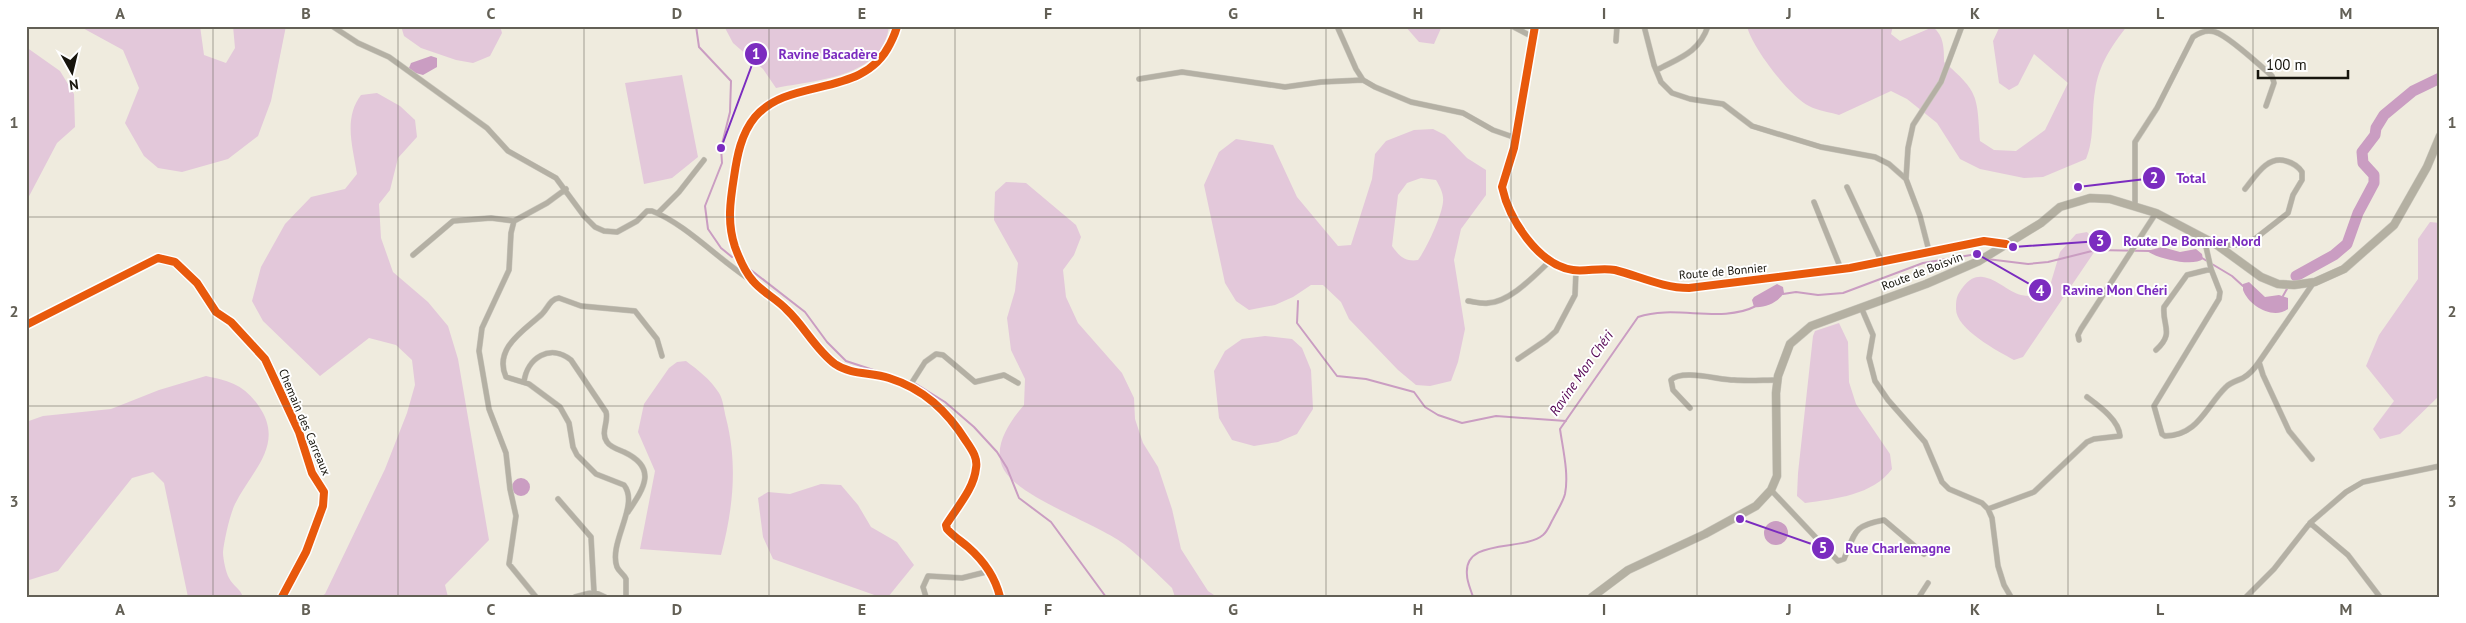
<svg xmlns="http://www.w3.org/2000/svg" width="2466" height="623" font-family="'PT Sans',sans-serif">
<rect width="100%" height="100%" fill="#efebde"/>
<path fill="#e3c8da" fill-rule="evenodd" d="M79,26H200L204,55L226,63L235,48L233,26H286L271,101L258,136L228,159L182,172L158,168L144,156L125,123L139,88L123,50Z
M401,26H500L502,33L490,56L473,63L456,60L421,48L404,36Z
M724,26H889C883,78 815,80 776,88L763,69L733,43Z
M1405,26H1442L1434,44L1419,42Z
M1747,26H1893L1891,34L1900,41L1933,27C1944,36 1944,48 1944,62C1979,92 1977,96 1980,141L1994,150L2016,151L2045,130L2068,83L2034,54L2018,85L2009,90L1999,83L1993,41L2000,26H2127C2111,47 2099,64 2095,91C2091,114 2095,138 2086,159L2043,177L2024,178L1980,169L1960,159L1937,123L1907,99L1891,91L1839,115C1830,112 1818,111 1809,106C1790,97 1751,46 1747,26Z
M26,47L60,71L74,94L75,127L57,143L26,202Z
M682,75L698,157L672,178L644,184L625,83Z
M377,93L400,106L415,120L417,137L398,158L390,190L379,204L381,238L393,272L428,302L448,326L458,359L489,540L445,585L448,597H320L325,594L385,469L407,413L415,385L412,360L396,345L369,338L320,376L263,321L252,301L261,267L285,224L311,197L345,189L357,174C353,147 343,119 361,95Z
M1433,129L1445,135L1467,158L1486,170V195L1461,229L1454,260L1465,329L1458,362L1451,381L1430,386L1416,385L1398,370L1349,319L1341,302L1323,285H1311L1293,297L1275,305L1249,310L1236,301L1225,283L1204,185L1219,152L1236,139L1273,145L1297,197L1338,246L1351,245L1372,179L1375,154L1386,141L1414,130ZM1421,178L1436,180C1440,187 1444,194 1443,202C1442,215 1426,250 1418,260C1405,262 1399,256 1392,246L1398,195L1407,183Z
M1006,182L1026,183L1076,225L1081,237L1074,255L1063,270L1066,297L1078,323L1122,373L1134,398L1135,419L1143,443L1158,467L1172,509L1181,549L1208,591L1217,597H1175L1172,588C1157,574 1141,557 1124,544C1096,523 1020,498 1004,470C991,448 1010,421 1024,405L1025,379L1011,350L1007,318L1015,291L1018,263L994,220L995,192Z
M2430,222L2440,223V395L2400,434L2380,439L2373,429L2394,401L2366,366L2379,335L2418,279V239Z
M2087,232L2095,241L2097,248L2023,357L2014,360C1998,351 1955,329 1956,308C1956,298 1957,295 1963,287C1982,262 2002,290 2021,295C2032,297 2039,296 2049,289L2060,252L2076,234Z
M1839,323L1848,342L1849,382L1856,404L1890,454L1892,469C1873,495 1835,499 1805,503L1797,496L1798,473L1813,336L1815,331Z
M1265,336L1292,339L1302,348L1311,370L1313,409L1297,434L1278,442L1254,446L1232,440L1219,418L1214,371L1225,351L1242,339Z
M686,361C698,370 710,379 719,393C723,399 724,410 726,418C738,465 733,509 721,555L640,549L655,471L638,432L644,404L669,368L677,362Z
M206,376C229,381 243,384 258,405C286,444 252,470 235,504C230,514 224,541 223,552C223,559 226,573 229,578C233,586 240,588 243,597H188L164,483L153,472L132,478L58,571L26,581V422L43,416L111,409L159,390Z
M821,484L841,485L858,505L871,527L897,542L914,565L888,597H880L773,559L763,537L758,498L768,492L790,494Z"/>
<path fill="#ca9dc2" d="M431,56L437,58V67L423,75L412,72L409,68L411,63Z
M2162,247L2180,252L2196,249L2202,254L2203,259C2193,267 2158,259 2147,251Z
M2249,282L2265,297L2279,295L2288,298V309C2273,320 2249,306 2243,290V284Z
M1777,284L1783,287L1784,293C1777,303 1765,308 1754,307L1752,300L1754,297Z
M512 487a9 9 0 1 1 18 0a9 9 0 1 1-18 0Z
M1764 533a12 12 0 1 1 24 0a12 12 0 1 1-24 0Z"/>
<g fill="none" stroke-linecap="round" stroke-linejoin="round">
<path stroke="#ca9dc2" stroke-width="2" d="M696,26L699,47L731,81L730,112L721,148L722,163L705,206L708,229L721,248L732,257
M2202,258L2232,276L2243,286
M1987,259L2028,264L2048,262L2096,250L2150,251
M747,267L805,312L827,342L846,361L916,384L945,402L974,427L997,452L1007,468L1019,498L1051,522L1106,597
M1783,294L1796,292L1818,295L1843,293L1923,263L1977,254L1981,256
M2283,296L2288,287
M1298,301L1297,323L1337,376L1366,379L1414,392L1425,407L1438,415L1462,423L1496,416L1566,421
M1473,597C1471,590 1467,582 1467,575C1463,537 1523,552 1543,535C1548,531 1550,524 1553,519C1557,511 1563,502 1565,494C1569,474 1563,450 1560,429L1638,317C1675,304 1721,324 1756,306"/>
<path stroke="#ca9dc2" stroke-width="11" d="M2296,276L2334,255L2347,244L2358,213L2374,183V175L2363,163L2362,152L2375,135L2376,128L2384,115L2413,91L2440,78"/>
<g stroke="#cbc8be" stroke-width="6">
<path id="minor" d="M332,26L358,43L389,57L487,128L508,151L556,178L584,216L595,227L604,231L617,232L637,221L647,211H652C686,224 720,261 752,281
M897,26C896,32 893,38 890,44C863,99 790,76 755,117C741,134 737,156 734,177C730,202 727,223 735,247C739,258 745,272 753,281C762,292 777,299 787,310C804,326 816,350 835,364C851,375 871,372 889,378C924,389 947,411 966,441C972,450 978,458 976,468C974,489 957,507 946,525L947,529C953,536 961,541 968,547C984,561 995,576 1000,597
M1337,26L1356,69L1363,80L1375,87L1411,102L1463,113L1493,130L1516,138
M1512,26L1533,37
M1535,26L1514,148L1502,187C1509,219 1538,265 1573,270C1586,272 1601,267 1615,270C1639,276 1663,288 1689,288L1850,268L1984,241L2006,244
M1644,26L1654,65L1661,82L1672,93L1690,99L1723,104L1752,126L1821,147L1875,157L1889,164L1906,179
M1616,41L1617,26
M1657,70C1679,58 1699,53 1708,26
M1139,79L1182,72L1285,87L1321,82L1363,80
M1847,187L1882,262
M1814,202L1841,269
M2135,205V142L2157,108L2193,37C2200,32 2207,29 2215,32C2227,35 2262,67 2272,76L2274,83L2266,106
M658,213L679,192L704,160
M2204,238L2211,269L2220,292L2219,299L2154,406L2162,434L2165,436C2198,436 2206,406 2226,387C2231,382 2237,381 2243,378C2250,374 2255,368 2259,362
M2217,245H2247L2288,213L2293,195L2302,180V172C2298,166 2293,163 2286,161C2267,155 2255,177 2245,189
M1929,251L1920,216L1906,179L1908,148L1913,125L1941,82L1962,26
M413,255L453,221L491,218L514,221
M1468,301C1475,302 1482,304 1488,303C1510,302 1534,276 1549,262
M1861,307L1873,335L1869,358L1875,381L1888,400L1925,442L1942,482L1949,489L1982,503L1988,509L1992,518L1998,566L2004,585L2011,597
M26,325L158,258L175,262L197,283L216,312L231,322L265,359L299,432L312,473L324,492L323,506L306,552L282,597
M2079,340L2078,335L2081,329L2156,213
M2156,350C2175,333 2162,326 2164,307L2187,275L2211,269
M1518,359L1546,340L1556,331L1575,295L1576,271
M524,382C527,358 550,343 571,360L606,412C609,422 600,432 607,442C610,447 619,450 624,452C658,468 644,488 628,512
M909,387L925,362L936,354L943,355L975,382L1004,375L1018,383
M1690,408L1673,390L1671,380C1682,369 1719,380 1734,380C1748,381 1763,380 1778,380
M2312,459L2289,431L2263,375L2259,362L2314,282
M1771,490L1838,561L1844,559C1856,531 1853,526 1884,520L1924,554
M558,499L591,537L594,592
M1988,509L2034,492L2087,442L2094,439L2120,436C2119,420 2099,406 2087,397
M2310,523L2348,555L2380,597
M536,597L509,564L516,516L510,489L506,453L489,409L479,351L482,328L509,270L511,233L514,221L547,203L566,189
M575,597L594,592L605,597
M626,597V579C624,574 619,572 617,567C608,543 640,505 624,485L596,474L577,455L573,447L569,423L560,407L529,384L506,377C493,348 525,330 542,314C548,308 550,299 559,298L581,306L635,311L657,339L662,356
M926,597L923,587L928,576L962,578L990,571
M1919,597L1928,583
M2246,597L2274,569L2310,523L2346,492L2363,482L2440,466"/>
</g>
<g stroke="#cbc8be" stroke-width="9">
<path id="secondary" d="M1592,597L1628,570L1705,534L1756,506L1771,490L1777,476L1776,393L1778,376L1790,344L1811,326L1926,284L1979,261L2041,223L2060,207L2090,198L2110,199L2156,213L2217,245L2261,277L2278,284L2294,285L2315,282L2344,269L2394,225L2427,167L2440,136"/>
</g>
<use href="#minor" stroke="#b4b0a4" stroke-width="5"/>
<use href="#secondary" stroke="#b4b0a2" stroke-width="8"/>
<g stroke="#fff" stroke-width="11">
<path id="cycleway" d="M897,26C896,32 893,38 890,44C863,99 790,76 755,117C741,134 737,156 734,177C730,202 727,223 735,247C739,258 745,272 753,281C762,292 777,299 787,310C804,326 816,350 835,364C851,375 871,372 889,378C924,389 947,411 966,441C972,450 978,458 976,468C974,489 957,507 946,525L947,529C953,536 961,541 968,547C984,561 995,576 1000,597
M1535,26L1514,148L1502,187C1509,219 1538,265 1573,270C1586,272 1601,267 1615,270C1639,276 1663,288 1689,288L1850,268L1984,241L2006,244
M26,325L158,258L175,262L197,283L216,312L231,322L265,359L299,432L312,473L324,492L323,506L306,552L282,597"/>
</g>
<use href="#cycleway" stroke="#e8590c" stroke-width="8"/>
</g>
<path fill="none" stroke="#636056" stroke-width="1" stroke-opacity="0.55" d="M213,26V597M398,26V597M584,26V597M769,26V597M955,26V597M1140,26V597M1326,26V597M1511,26V597M1697,26V597M1882,26V597M2068,26V597M2253,26V597M26,217H2440M26,406H2440"/>
<g text-anchor="middle" dominant-baseline="central" stroke-width="4" stroke-linejoin="round" paint-order="stroke">
<g font-size="12" fill="#17150d" stroke="#fff">
<text transform="translate(1723 271) rotate(-5)">Route de Bonnier</text>
<text transform="translate(1922 271) rotate(-21)">Route de Boisvin</text>
<text transform="translate(305 422) rotate(67)">Chemain des Carreaux</text>
</g>
<g font-size="14" font-style="italic" fill="#540453" stroke="#fff">
<text transform="translate(1581 373) rotate(-55)">Ravine Mon Chéri</text>
</g>
</g>
<path fill="none" stroke="#7b2cbf" stroke-width="2" d="M721 148L756 54M2078 187L2154 178M2013 247L2100 241M1977 254L2040 290M1740 519L1823 548"/>
<g fill="#7b2cbf" stroke="#fff" stroke-width="2">
<circle cx="721" cy="148" r="5"/>
<circle cx="2078" cy="187" r="5"/>
<circle cx="2013" cy="247" r="5"/>
<circle cx="1977" cy="254" r="5"/>
<circle cx="1740" cy="519" r="5"/>
<circle cx="756" cy="54" r="12"/>
<circle cx="2154" cy="178" r="12"/>
<circle cx="2100" cy="241" r="12"/>
<circle cx="2040" cy="290" r="12"/>
<circle cx="1823" cy="548" r="12"/>
</g>
<g font-size="15" text-anchor="middle" font-weight="bold" fill="#fff">
<text x="756" y="59">1</text>
<text x="2154" y="183">2</text>
<text x="2100" y="246">3</text>
<text x="2040" y="296">4</text>
<text x="1823" y="553">5</text>
</g>
<g font-size="14" text-anchor="middle" font-weight="bold" fill="#7b2cbf" stroke="#fff" stroke-width="4" stroke-linejoin="round" paint-order="stroke">
<text x="828" y="59">Ravine Bacadère</text>
<text x="2191" y="183">Total</text>
<text x="2192" y="246">Route De Bonnier Nord</text>
<text x="2115" y="295">Ravine Mon Chéri</text>
<text x="1898" y="553">Rue Charlemagne</text>
</g>
<rect width="2466" height="623" fill="none" stroke="#ffffff" stroke-width="55"/>
<g transform="translate(72 72) rotate(172)" stroke="#ffffff" stroke-width="4" paint-order="stroke">
<path d="M0-4L9 19L0 12L-9 19Z" fill="#17150d"/>
<text y="-8" font-size="14" font-weight="bold" text-anchor="middle" fill="#17150d">N</text>
</g>
<path d="M2258 70v8h90v-8" fill="none" stroke="#17150d" stroke-width="2.5"/>
<text x="2266" y="70" font-size="15" fill="#17150d" stroke="#ffffff" stroke-width="4" paint-order="stroke">100 m</text>
<rect x="28" y="28" width="2410" height="568" fill="none" stroke="#636056" stroke-width="2"/>
<g font-size="16" text-anchor="middle" font-weight="bold" fill="#636056">
<text x="120" y="19">A</text>
<text x="306" y="19">B</text>
<text x="491" y="19">C</text>
<text x="677" y="19">D</text>
<text x="862" y="19">E</text>
<text x="1048" y="19">F</text>
<text x="1233" y="19">G</text>
<text x="1418" y="19">H</text>
<text x="1604" y="19">I</text>
<text x="1789" y="19">J</text>
<text x="1975" y="19">K</text>
<text x="2160" y="19">L</text>
<text x="2346" y="19">M</text>
<text x="14" y="128">1</text>
<text x="2452" y="128">1</text>
<text x="14" y="317">2</text>
<text x="2452" y="317">2</text>
<text x="14" y="507">3</text>
<text x="2452" y="507">3</text>
<text x="120" y="615">A</text>
<text x="306" y="615">B</text>
<text x="491" y="615">C</text>
<text x="677" y="615">D</text>
<text x="862" y="615">E</text>
<text x="1048" y="615">F</text>
<text x="1233" y="615">G</text>
<text x="1418" y="615">H</text>
<text x="1604" y="615">I</text>
<text x="1789" y="615">J</text>
<text x="1975" y="615">K</text>
<text x="2160" y="615">L</text>
<text x="2346" y="615">M</text>
</g>
</svg>
